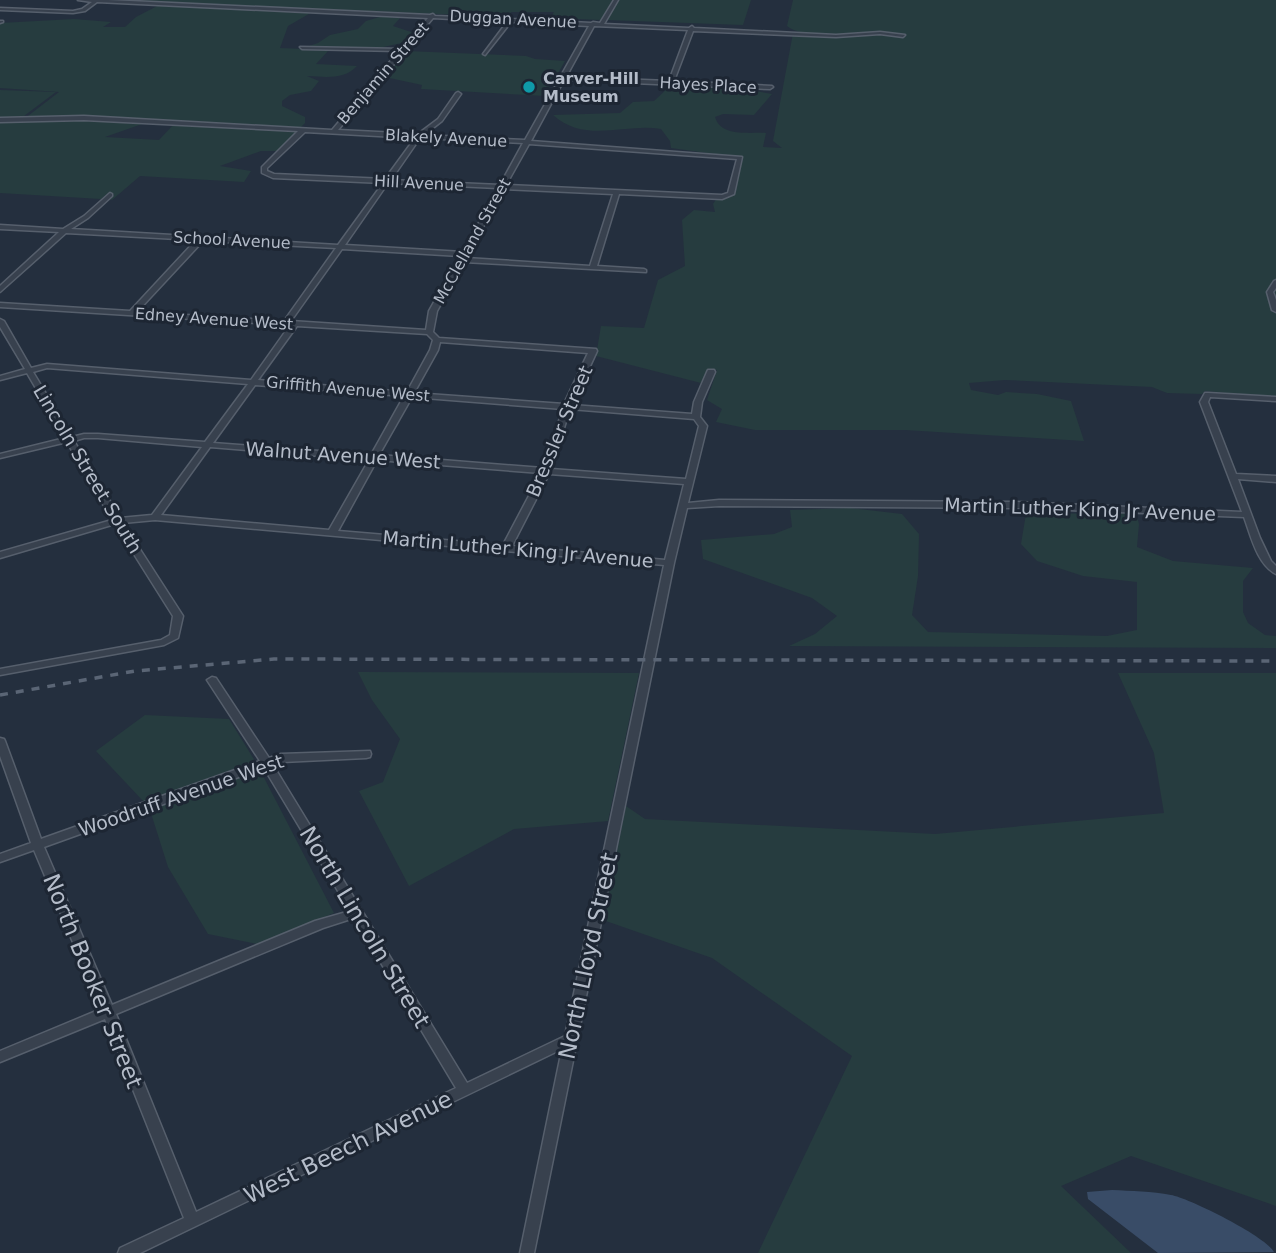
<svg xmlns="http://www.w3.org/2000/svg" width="1276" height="1253" font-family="'DejaVu Sans',sans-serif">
<rect width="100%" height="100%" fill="#242f3e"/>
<path fill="#263c3f" d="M107,0H613L601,20L550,18L554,12H511L509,17Z
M619,0H751L743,25L607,20Z
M793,0H1276V397L1205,391L1202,394L1167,393L1152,387L1005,380L969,383L971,390L998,395L1006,392L1037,394L1071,401L1084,441L905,430H755L716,422L722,409L707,400L717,370L708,369L701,383L596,356L601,326L644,328L658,280L685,266L682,220L694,210L715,212L713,204L717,198L734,195L743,158L671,148L670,141L661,129C625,123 585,144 553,115L620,113L633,102L654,101L669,87H733L772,94L754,115L723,114L715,117C721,137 748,132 766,133L763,147L782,148L773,141L793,33L835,37L875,34L906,36C876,29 807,43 787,26Z
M161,4L314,11L288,26L280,48L329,50L316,64L357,66C344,80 326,77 307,76L319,81L311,91L290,95L282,101V106L305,117V123L300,128L85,116L24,119L59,92L0,88V23L74,19L111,22L103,27H125L136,17Z
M383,16L400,18L393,26L414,33L406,42L379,48L306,47L318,43L330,35L358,29L366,21Z
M406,51L526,56L535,59L565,61L545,96L421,89L422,85L385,77Z
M0,90L56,92L20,119L0,118Z
M71,119L145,123L105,137L159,140L174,124L298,131L278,151H261L220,166L251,171L244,182L140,176L112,200L109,199L114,194L108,193L101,199L0,193V121Z
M851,508L902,514L919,534L918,576L912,615L928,632L1107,636L1137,630V582L1083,576L1037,561L1021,544L1026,514L1136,513L1139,524L1137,547L1173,561L1253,568L1243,581V612L1248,623L1265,635L1276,636V648L789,646L815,634L837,616L812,598L703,559L701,540L774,534L792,527L790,510Z
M358,672L639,673L608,821L514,829L409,886L359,791L383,782L400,739L372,700Z
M1118,673H1276V1206L1131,1156L1061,1186L1131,1253H758L852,1056L712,958L603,920L626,806L645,819L935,834L1164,813L1154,753Z
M145,715L229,719L255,761L144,802L96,751Z
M260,770L334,913L257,944L208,934L168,867L150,810Z"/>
<path fill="#394c67" d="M1112,1190C1131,1191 1152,1191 1171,1195C1189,1198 1267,1237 1274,1252L1158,1253L1088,1199L1087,1192Z"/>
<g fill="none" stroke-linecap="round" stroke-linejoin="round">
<g stroke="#565f6c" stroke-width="3">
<path id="street" d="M78,0H108L430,15L433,14L435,16L509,19L511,18L513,19L591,23L593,22L600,23L614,0H618L604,24L689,28L692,26L694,28L836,35L880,32L905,35L903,37L880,34L836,37L693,31L674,81L772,86L773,87L770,89L564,80L531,141L742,157L734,194L722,199L619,194L597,266L644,269L646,270V272L464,262L437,311L433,332L439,338L596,349L597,351L572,405L692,414L694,402L707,372L708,370H714L715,372L702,402L700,417L707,426L688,503L719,500L1017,502L1242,512L1200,402L1205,393H1208L1276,397V401L1210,397L1208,402L1236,474L1276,476V482L1238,479L1260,538L1271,561L1276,566V574C1257,564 1251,536 1244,517L1017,508L719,506L687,508L674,563L534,1253H520L562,1049L140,1253H118L120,1248L184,1218L105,1019L0,1062V1051L101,1009L34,850L0,862V854L31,843L0,756V738L4,739L5,741L41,839L260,761L207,680L212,677L216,678L269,758L281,754L370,751L371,754L370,757L366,758L282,762L273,765L467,1083L565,1036L664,565L155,520L123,523L183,616L178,638L164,645L0,675V669L161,640L170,635L173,616L115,524L0,558V552L112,520L67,442L0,458V454L65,438L27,373L0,380V376L25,369L0,327V319L4,321L31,368L47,364L251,380L290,325L0,307V303L130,311L196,240L66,233L0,292V286L59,232L0,229V225L63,229L84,216L110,193L112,194V196L88,218L71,229L338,245L383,183L273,178L262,173V167L298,131L84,120L0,122V118L84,116L332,130L399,51L302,49L300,47L402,49L428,18L97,2L85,11L73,13L0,10V8L73,11L82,9L92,2ZM433,18L507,22L483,54L485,55L511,22L589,26L525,140L424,135L442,121L461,94L458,92L456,93L438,119L418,134L338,130ZM594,26L688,30L669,81L566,77ZM305,132L415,138L385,179L274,174L267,171V168ZM420,138L523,143L500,185L391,180ZM529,144L737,159L728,193L722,195L506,185ZM388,183L498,188L463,252L345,245ZM504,189L613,194L590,266L466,258ZM203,241L336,248L284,321L137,312ZM342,249L460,256L429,311L426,330L291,321ZM297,326L427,334L433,340L430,350L407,392L258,380ZM440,342L588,353L564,404L414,393L438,350ZM47,368L248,384L205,442L98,434H84L72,437L33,372ZM255,385L404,396L371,455L213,443ZM412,397L563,409L543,468L379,455ZM570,409L694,419L699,426L686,479L551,469ZM84,438H98L202,447L152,515L120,518L74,441ZM210,447L369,460L329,530L161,515ZM377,460L541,473L503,545L338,531ZM549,474L684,484L665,560L512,546ZM264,768L350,911L315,921L112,1005L44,847ZM354,918L456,1088L196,1212L116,1014L323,928Z
M0,21H3V22L0,23Z
M1276,280V288L1273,292L1276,300V312L1272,310L1267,292L1274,281Z"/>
</g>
<use href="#street" fill="#38414e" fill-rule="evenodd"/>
<path stroke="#5a6575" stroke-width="3.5" stroke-dasharray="8 8" stroke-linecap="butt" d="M0,695L135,671L274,659L1276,661"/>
</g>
<circle fill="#0f9aa8" stroke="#1d2633" stroke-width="2.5" cx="529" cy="87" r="7"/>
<g text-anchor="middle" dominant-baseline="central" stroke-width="6" stroke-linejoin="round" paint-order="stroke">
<g font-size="16" fill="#b4bcc9" stroke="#1d2633">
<text transform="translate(513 19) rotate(3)">Duggan Avenue</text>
<text transform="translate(383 73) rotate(-49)">Benjamin Street</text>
<text transform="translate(708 85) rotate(3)">Hayes Place</text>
<text transform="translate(446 138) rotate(3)">Blakely Avenue</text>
<text transform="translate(419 183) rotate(3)">Hill Avenue</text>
<text transform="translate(232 240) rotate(3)">School Avenue</text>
<text transform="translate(472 241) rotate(-61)">McClelland Street</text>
<text transform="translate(214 319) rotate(4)">Edney Avenue West</text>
<text transform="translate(348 389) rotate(5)">Griffith Avenue West</text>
</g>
<g font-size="16" font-weight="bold" fill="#b4bcc9" stroke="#1d2633" text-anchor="start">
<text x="543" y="78">Carver-Hill<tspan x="543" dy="18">Museum</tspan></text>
</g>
<g font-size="19" fill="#b4bcc9" stroke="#1d2633">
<text transform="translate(559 431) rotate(-67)">Bressler Street</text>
<text transform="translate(343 455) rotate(4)">Walnut Avenue West</text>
<text transform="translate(88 469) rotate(59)">Lincoln Street South</text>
<text transform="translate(1080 509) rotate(2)">Martin Luther King Jr Avenue</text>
<text transform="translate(518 549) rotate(5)">Martin Luther King Jr Avenue</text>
<text transform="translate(181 795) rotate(-19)">Woodruff Avenue West</text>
</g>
<g font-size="23" fill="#b4bcc9" stroke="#1d2633">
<text transform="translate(365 927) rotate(59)">North Lincoln Street</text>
<text transform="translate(588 956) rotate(-78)">North Lloyd Street</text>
<text transform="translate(93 981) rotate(68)">North Booker Street</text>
<text transform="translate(348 1147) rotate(-26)">West Beech Avenue</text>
</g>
</g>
</svg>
